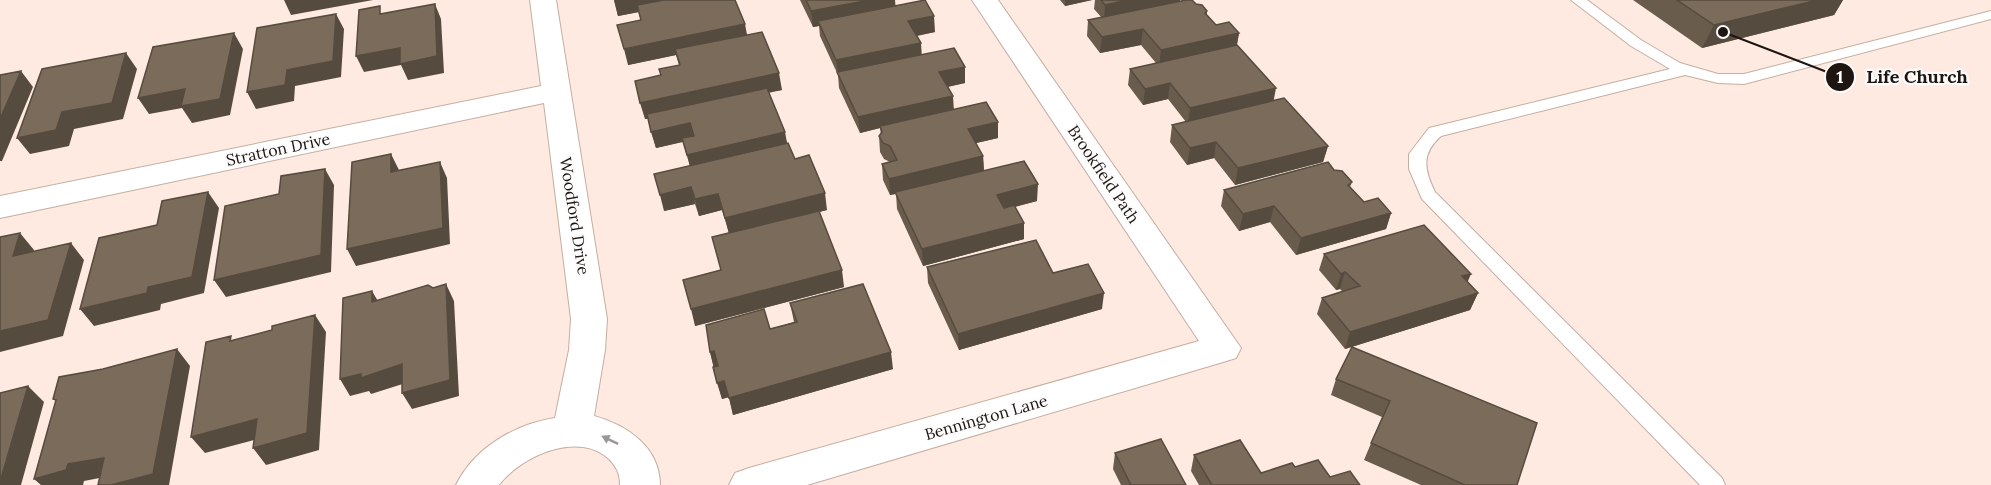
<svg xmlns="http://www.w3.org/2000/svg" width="1991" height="485" font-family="Lora,serif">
<rect width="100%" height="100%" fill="#feeae0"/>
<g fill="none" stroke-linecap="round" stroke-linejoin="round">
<g stroke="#c5aea2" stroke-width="2">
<path id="lane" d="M1571,0H1587L1641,40L1680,63L1718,74H1744L1991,11V19L1744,84L1718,83L1685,75L1441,136C1421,154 1424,169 1435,192L1722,478L1725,485H1700L1422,199L1409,169V154L1429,128L1670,69L1631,46Z"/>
</g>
<g stroke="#c5aea2" stroke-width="2">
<path id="street" d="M530,0H556L607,319L605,350L594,416C627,425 660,447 660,485H620C620,474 617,468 610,460C580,430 522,455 499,485H456C474,448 515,424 555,418L569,350L571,319L544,103L0,218V196L541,86Z
M972,0H998L1241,348L1236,358L1223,362L807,485H729L735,473L749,468L1199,341Z"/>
</g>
<use href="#lane" fill="#fff" fill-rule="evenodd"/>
<use href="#street" fill="#fff" fill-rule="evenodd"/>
</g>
<path fill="#6a5c4d" d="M614,0L747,35L782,90L768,92L787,143L795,159L827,210L819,212L844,287L695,326L720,270L729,233L722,210L699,216L695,204L664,211L690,166L683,142L656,148L648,119H645L661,75L679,65L676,55L628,65L641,20L639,12L618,16Z
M800,0H895V6L935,32L917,36L921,54L965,83L948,87L953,109L998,138L976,143L983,156L984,171L1037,201L1015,207L1024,239L923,266L897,209L896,194L890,195L883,180L882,164L890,162L884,159L880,152L879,136L881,134L880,128L860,133L839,88L838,75L820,36L819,26L813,27Z
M1060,0H1092L1065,6Z
M1095,0H1180V1L1196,4L1207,11V15L1216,25L1239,33L1237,45L1274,101L1328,146L1323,162L1235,185L1214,158L1187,165L1170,142L1172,125L1186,122L1168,99L1143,105L1128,85L1130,69L1156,63L1141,45L1100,53L1087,36L1088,20L1102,18L1094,9Z
M1633,0H1843L1834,15L1702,48Z
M1334,170L1352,182L1350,187L1364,202L1391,213L1386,229L1296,255L1270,222L1239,231L1221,206L1224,190Z
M1324,254L1467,282L1478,293L1470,310L1345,349L1317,314L1322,298L1342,291L1340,289L1336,290L1319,270Z
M927,267L1102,309L959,350L928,283Z
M790,303L893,369L733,415L729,397L722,399L710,352L770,329L794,322Z
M1352,347L1517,485H1421L1364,460L1382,417L1331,395L1336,379Z
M1115,453L1186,485H1121L1113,469Z
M1194,455L1261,473L1295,467L1360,485H1199L1191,471Z"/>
<path fill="#564b3f" d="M284,0H373L291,15Z
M614,0H701L618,16Z
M870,0H895L896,11L818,21L819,26L813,27L811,11Z
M1065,0H1092L1065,6Z
M1128,0H1180L1179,4L1104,21L1105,5Z
M1818,0H1843L1834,15L1702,48L1714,25Z
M435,4L441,19L444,73L408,80L401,65L364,72L356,56Z
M336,14L344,29L341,77L295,86L294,101L256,109L247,92L287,70Z
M934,16L935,32L909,37L908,21Z
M745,24L748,40L628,65L624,49Z
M1143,29L1141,45L1100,53L1102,37Z
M234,33L243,49L230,115L192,123L182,108L149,114L138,98Z
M1239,33L1236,49L1159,66L1161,50Z
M921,43L922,59L838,73L836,60Z
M126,53L137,69L123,119L74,129L69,146L30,154L17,138L62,112Z
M965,67V83L940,88L939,72Z
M21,71L33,87L2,161H0V119Z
M779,73L782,90L645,119L640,103Z
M1170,83L1168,99L1143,105L1145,89Z
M1276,88L1273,104L1188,124L1190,108Z
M953,96L954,112L880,126V128L860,133L858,117Z
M998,122V138L968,145V129Z
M690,123L694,139L656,148L651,132Z
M785,132L788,148L691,171L687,155Z
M1216,142L1214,158L1187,165L1190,148Z
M1328,146L1323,162L1235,185L1238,168Z
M391,154L399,170L391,172Z
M983,156L984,173L890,195L889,179Z
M440,162L447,178L450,244L356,266L347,249Z
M325,169L334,185L331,272L226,297L214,280Z
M1038,184L1037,201L997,211V195Z
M691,187L695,204L664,211L660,195Z
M208,192L219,208L204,293L161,304L160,310L94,326L80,309L148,287Z
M825,193L827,210L729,234L725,218Z
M718,194L722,210L699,216L695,199Z
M1274,206L1270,222L1239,231L1243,214Z
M1391,213L1386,229L1296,255L1301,238Z
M1024,223V239L923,266L922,249Z
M20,233L34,250L27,273L13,256Z
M71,243L84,260L63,336L0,352V331Z
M842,270L844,287L695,326L691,309Z
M1345,272L1340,289L1336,290L1341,274Z
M1471,274L1464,290L1462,276Z
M446,284L454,301L459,396L412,409L402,393Z
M372,291L382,308L372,302Z
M1104,293L1102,309L959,350L958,334Z
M1478,293L1470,310L1345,349L1350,332Z
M315,315L326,332L319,450L266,465L253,448Z
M177,349L190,366L169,485H111Z
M714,351L719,368L714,369L710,352Z
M891,352L893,369L733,415L729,398Z
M402,364L412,381L371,394L369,391L350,396L340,379Z
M724,381L729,397L722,399L717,383Z
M28,386L44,402L21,485H0V482Z
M257,419L269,436L205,453L191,437Z
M104,458L120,474L84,481L83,485H41L34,479L68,464Z"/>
<path fill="#7b6b5a" stroke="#564b3f" stroke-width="1.5" d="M664,0H735L745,24L624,49L617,25L641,20L637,5Z
M806,0H870L811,11Z
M925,0L934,16L908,21L921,43L836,60L818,21Z
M1101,0H1128L1105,5Z
M1186,0H1192L1196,4L1202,5L1207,11L1205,13L1216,25L1229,22L1239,33L1161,50L1143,29L1102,37L1088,20Z
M1677,0H1818L1714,25Z
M435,4L437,56L400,64V48L356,56L359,10L380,6V14Z
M336,14L333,61L287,70L285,85L247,92L257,28Z
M762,32L779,73L640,103L635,81L661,75L659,69L680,65L675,49Z
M234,33L220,99L181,106L185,89L138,98L153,47Z
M1237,45L1276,88L1190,108L1170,83L1145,89L1130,69Z
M954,48L965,67L939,72L953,96L858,117L837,72Z
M126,53L112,103L62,112L56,130L17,138L42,69Z
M21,71L0,119V75Z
M767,88L785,132L687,155L682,138L694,136L690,123L651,132L647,114Z
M1284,98L1328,146L1238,168L1216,142L1190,148L1172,125Z
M986,102L998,122L968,129L983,156L889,179L882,164L897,160L890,146L883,143L879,136L882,132L880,126Z
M788,143L795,159L809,155L825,193L725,218L718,194L695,199L691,187L660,195L654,174Z
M391,154V172L440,162L443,228L347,249L352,162Z
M1024,161L1038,184L997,195L1004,208L1014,205L1024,223L922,249L895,192Z
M1328,162L1334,170L1342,171L1352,182L1348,185L1364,202L1378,198L1391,213L1301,238L1274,206L1243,214L1224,190Z
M325,169L321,255L214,280L225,206L279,194L281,176Z
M208,192L192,277L148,287L147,293L80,309L99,238L157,225L162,201Z
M819,211L842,270L691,309L683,280L721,270L712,237Z
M1424,225L1471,274L1462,276L1478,293L1350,332L1322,298L1360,286L1345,272L1341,274L1324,254Z
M20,233L13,256L71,243L48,320L0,331V237Z
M1036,240L1053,273L1088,264L1104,293L958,334L927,267Z
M446,284L450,380L402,393V364L361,378V374L340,379L343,298L372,291V302L428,285L433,288Z
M863,284L891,352L729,398L724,381L717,383L713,367L718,366L714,351L710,352L706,325L764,309L770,329L797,322L790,303Z
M315,315L307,433L253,448L257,419L191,437L206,342L231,336L230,341L272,330V326Z
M1352,347L1537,423L1517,485H1465L1371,443L1390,401L1336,379Z
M177,349L153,474L111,485H98L104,458L68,464L66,470L34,479L56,400L53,399L59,377L103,369Z
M28,386L0,482V393Z
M1161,439L1186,485H1131L1115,453Z
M1240,440L1261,473L1292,463L1295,467L1318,460L1330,477L1350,471L1360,485H1212L1194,455Z"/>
<defs><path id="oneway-solid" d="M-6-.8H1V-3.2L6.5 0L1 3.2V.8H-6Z" transform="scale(1.5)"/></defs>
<use fill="#9a9694" href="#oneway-solid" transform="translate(610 440) rotate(-154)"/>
<g text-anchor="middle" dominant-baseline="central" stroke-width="4.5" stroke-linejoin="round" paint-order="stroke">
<g font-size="16" fill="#1e1511" stroke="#fcfcfc">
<text transform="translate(278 149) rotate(-12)">Stratton Drive</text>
<text transform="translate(1104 174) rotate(56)">Brookfield Path</text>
<text transform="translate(575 216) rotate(81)">Woodford Drive</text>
<text transform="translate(986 417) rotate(-16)">Bennington Lane</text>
</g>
</g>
<path fill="none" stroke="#1e1511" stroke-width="2" d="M1723 32L1840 77"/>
<g fill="#1e1511" stroke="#fcfcfc" stroke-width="2">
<circle cx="1723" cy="32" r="6"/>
<circle cx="1840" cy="77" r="15"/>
</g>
<g font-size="18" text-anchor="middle" font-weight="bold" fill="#fff">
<text x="1840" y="83">1</text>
</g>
<g font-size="18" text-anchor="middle" font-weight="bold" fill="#1e1511" stroke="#fcfcfc" stroke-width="4.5" stroke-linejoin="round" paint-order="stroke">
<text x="1917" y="83">Life Church</text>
</g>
</svg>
